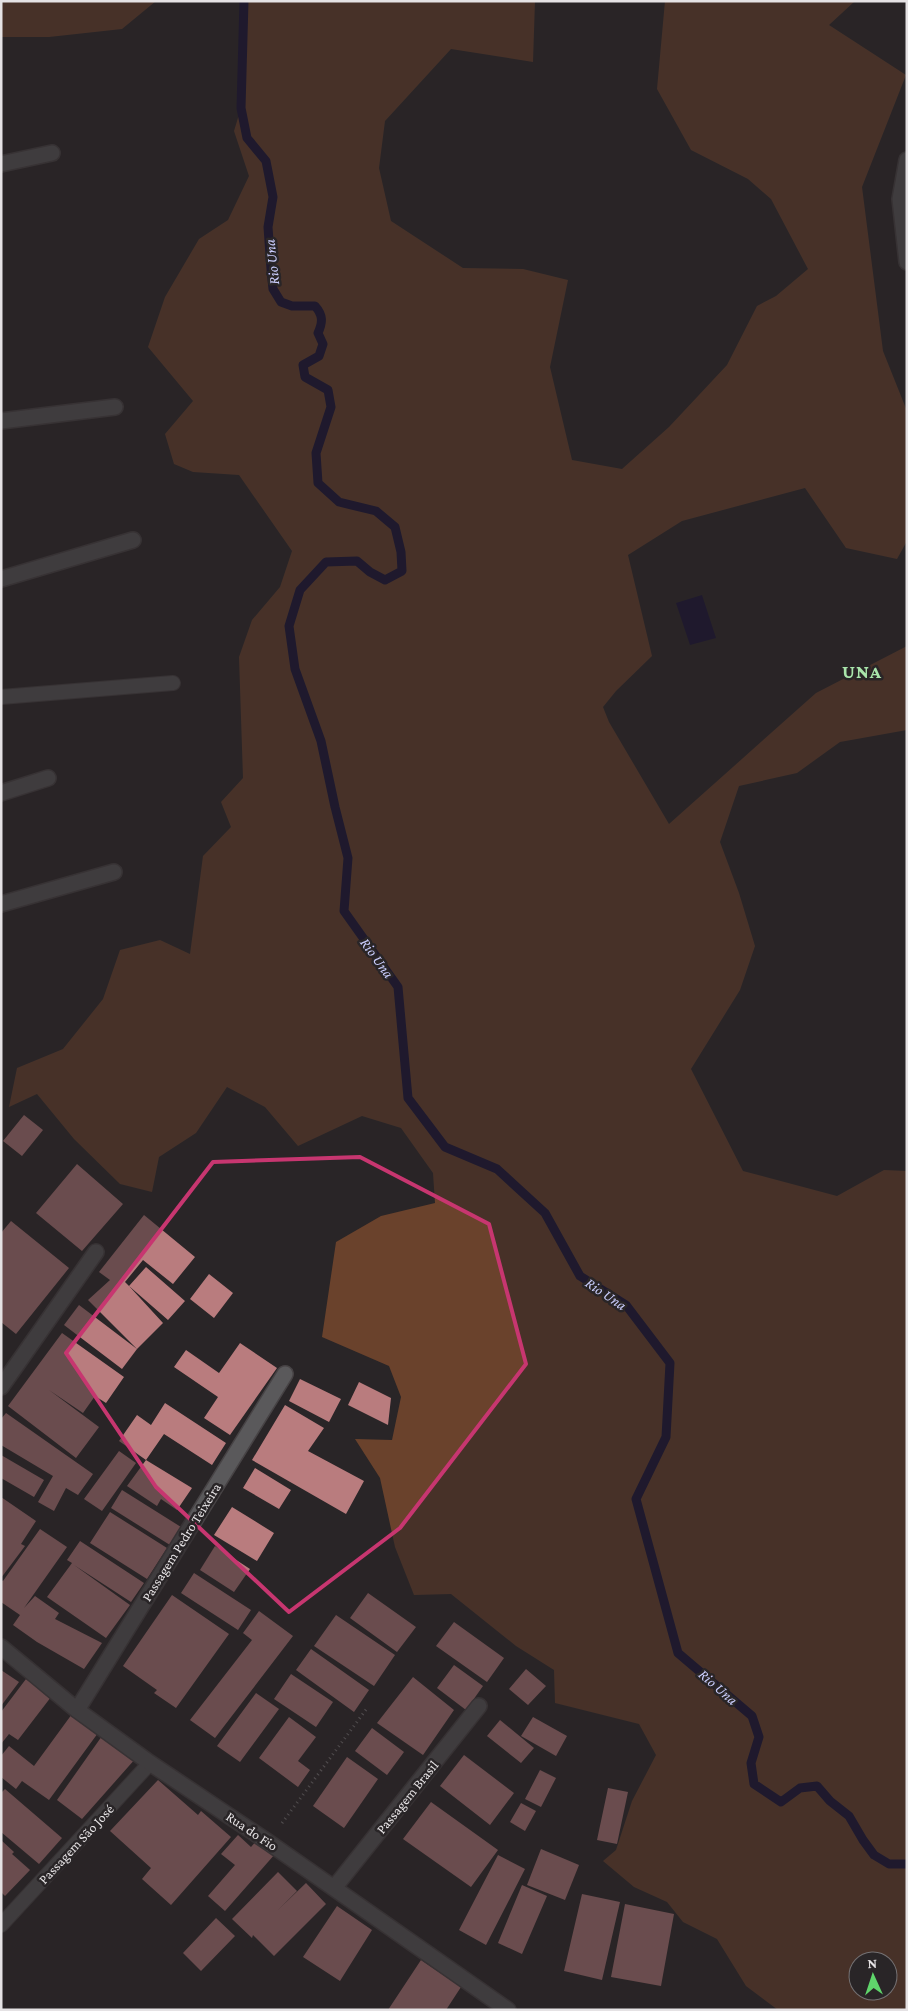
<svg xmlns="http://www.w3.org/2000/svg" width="908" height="2011" font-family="'Crimson Pro',serif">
<rect width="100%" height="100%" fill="#292527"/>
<path fill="#6a422c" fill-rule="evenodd" d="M1,1H156L122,29L49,37H1Z
M244,1H535L533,62L451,49L385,121L379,168L391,221L463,268L523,269L568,280L550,367L572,460L622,469L669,427L727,365L757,306L776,296L808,269L771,199L748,179L691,150L657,89L665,1H855L829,25L906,75L862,187L883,351L907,411V541L897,559L846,548L805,488L682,521L628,555L652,656L616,691L603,707L609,722L669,824L816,693L907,646V730L840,742L797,773L739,786L720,842L739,893L755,946L740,990L691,1069L743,1171L837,1196L884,1170L907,1171V2010H778L746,1986L717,1939L683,1922L667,1902L634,1887L603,1861L616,1850L632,1801L656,1755L639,1724L555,1703L554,1670L516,1646L451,1594L414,1595L395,1547L380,1478L355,1439L392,1440L401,1397L389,1366L322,1337L336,1242L381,1216L435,1203L433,1173L401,1128L362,1116L298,1146L265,1107L227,1087L196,1133L159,1157L152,1192L120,1184L74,1139L37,1094L9,1107L17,1068L63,1049L103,999L120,950L160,940L190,954L203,856L231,827L221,802L243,778L239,657L252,620L280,587L292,551L239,475L193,472L174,464L165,434L193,401L148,347L165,297L199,239L228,220L249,176L234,131L241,108ZM858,1961H888V1991H858Z"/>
<path fill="#120d36" d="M702,595L716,638L690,645L676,603Z"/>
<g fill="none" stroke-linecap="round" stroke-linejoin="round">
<path stroke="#120d36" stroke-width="9" d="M244,1L241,108L247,138L266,161L273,197L268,227L271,269L273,289L281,302L292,306H315C323,315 323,322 318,333L323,344L319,356L303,365L305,377L328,390L331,407L316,453L318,483L339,502L376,511L395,527L401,552L402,571L385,580L370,572L357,561L326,562L300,590L289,626L295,669L321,741L335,807L348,858L344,911L398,987L408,1098L445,1147L497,1169L545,1213L580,1276L626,1305L670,1363L666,1437L636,1499L678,1653L752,1716L759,1737L751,1763L754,1784L781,1802L800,1788L817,1786L830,1801L849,1816L863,1840L874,1855L889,1864H907"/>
</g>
<path fill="#b97c7e" d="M24,1115L43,1130L22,1156L3,1141Z
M77,1164L123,1204L82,1251L36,1213Z
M144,1215L195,1257L173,1284L143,1260L125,1282L129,1286L146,1267L185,1301L168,1320L129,1286L163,1323L137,1349L122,1369L64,1325L79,1305L137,1349L88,1300L110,1280L99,1272Z
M11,1221L69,1268L16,1334L1,1322V1233Z
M209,1274L233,1293L214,1318L190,1299Z
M62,1333L124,1377L106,1403L95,1396L83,1413L49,1390L99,1427L76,1458L8,1406Z
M240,1343L277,1368L230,1435L204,1418L218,1397L174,1367L186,1350L219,1373Z
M300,1379L341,1399L329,1422L289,1401Z
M359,1382L391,1398L388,1425L348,1405Z
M165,1403L226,1443L212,1465L164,1434L146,1460L119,1441L137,1415L151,1425Z
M285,1405L324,1428L308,1451L364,1481L346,1514L252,1460Z
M6,1413L93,1474L78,1495L66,1488L54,1511L38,1502L53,1476L1,1445V1419Z
M119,1451L136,1463L102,1511L84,1499Z
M1,1455L44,1480L34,1497L1,1478Z
M146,1460L192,1488L177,1510L161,1499L157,1506L127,1486Z
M255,1468L291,1490L279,1509L243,1488Z
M122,1490L181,1527L170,1545L111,1508Z
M1,1497L36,1521L21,1544L25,1546L1,1578Z
M232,1507L274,1533L257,1561L214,1535Z
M110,1512L167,1548L147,1579L90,1543Z
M40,1529L67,1547L24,1608L35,1596L59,1613L55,1619L102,1643L84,1669L37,1642L13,1625L20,1615L1,1602V1580L3,1581Z
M80,1541L144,1583L131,1602L74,1565L130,1605L106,1638L47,1597L72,1563L67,1560Z
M215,1546L250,1569L234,1592L200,1570Z
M194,1573L251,1610L238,1630L181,1593Z
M368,1593L416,1627L397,1652L350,1618Z
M172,1595L229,1634L176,1708L154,1693L157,1690L123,1666Z
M259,1611L293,1636L215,1738L190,1720L252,1640L243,1633Z
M336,1615L395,1655L374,1686L314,1646Z
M454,1622L504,1658L487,1682L436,1646Z
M311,1649L369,1690L354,1712L296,1670Z
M454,1665L483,1686L466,1710L437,1688Z
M526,1669L546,1686L528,1705L509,1689Z
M1,1670L19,1682L1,1706Z
M291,1674L333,1702L316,1727L274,1699Z
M413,1677L454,1710L423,1755L377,1723Z
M26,1679L51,1697L18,1740L9,1734L1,1744V1712Z
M256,1693L279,1709L240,1762L217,1746Z
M72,1714L98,1733L49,1800L22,1781L16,1789L1,1777V1756L9,1746L34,1766Z
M289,1717L316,1737L298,1761L310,1770L298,1787L259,1758Z
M533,1717L567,1736L556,1756L521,1736Z
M500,1720L534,1748L521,1763L487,1736Z
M372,1728L404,1752L387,1775L355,1751Z
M102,1736L136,1758L82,1819L57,1800Z
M464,1755L514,1793L490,1825L440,1786Z
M347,1757L378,1779L344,1828L313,1806Z
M540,1770L556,1778L541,1807L525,1799Z
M158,1780L198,1815L201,1811L231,1837L171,1905L142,1879L151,1868L110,1831Z
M608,1788L628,1792L617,1844L597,1840Z
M5,1789L62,1838L39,1864L1,1832V1793Z
M431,1802L498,1850L471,1887L403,1839Z
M521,1803L536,1811L525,1831L510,1822Z
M238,1835L251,1847L258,1839L275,1854L225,1911L208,1896L235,1865L221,1854Z
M1,1840L14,1852L12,1854L30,1870L5,1896L1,1892Z
M541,1849L579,1865L565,1900L527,1885Z
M498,1855L525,1869L486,1945L459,1930Z
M278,1872L297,1891L278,1910L306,1883L326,1904L274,1956L253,1935L252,1938L232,1919Z
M522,1885L547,1896L522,1954L498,1943Z
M582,1894L620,1902L602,1980L564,1971Z
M625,1904L674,1914L661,1986L611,1977Z
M337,1906L372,1930L340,1981L303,1957Z
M216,1918L235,1936L201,1971L183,1953Z
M421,1960L461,1987L446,2010H388Z"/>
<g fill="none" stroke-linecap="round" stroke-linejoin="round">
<g stroke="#474345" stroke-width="16">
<path id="lane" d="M1,697L173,683
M1,1925L150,1763"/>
</g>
<g stroke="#474345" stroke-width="18">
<path id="street" d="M907,160L900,199L907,262
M1,164L52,153
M1,421L115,407
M1,579L133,540
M1,793L48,778
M1,904L114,872
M1,1387L96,1252
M1,1647L77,1710L150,1763L268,1842L508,2010
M77,1710L285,1374
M334,1888L479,1706"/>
</g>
<path stroke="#848183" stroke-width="3" stroke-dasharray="1 4" stroke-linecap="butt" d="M282,1823L368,1707"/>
<use href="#lane" stroke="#5a595b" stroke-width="14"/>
<use href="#street" stroke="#5a595b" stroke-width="15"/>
</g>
<path d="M0 0H908V2011H0ZM360,1157L489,1224L526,1364L400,1528L289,1612L156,1487L66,1353L213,1162Z" fill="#292527" fill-opacity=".55" fill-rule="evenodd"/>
<path fill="none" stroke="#c73670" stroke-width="4" stroke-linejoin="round" d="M360,1157L489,1224L526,1364L400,1528L289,1612L156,1487L66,1353L213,1162Z"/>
<g text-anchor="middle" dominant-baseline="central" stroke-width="5" stroke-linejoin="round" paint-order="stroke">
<g font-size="14" fill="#e5e2e4" stroke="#292527">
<text transform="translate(181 1542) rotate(-58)">Passagem Pedro Teixeira</text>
<text transform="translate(407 1797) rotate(-51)">Passagem Brasil</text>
<text transform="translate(252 1831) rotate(34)">Rua do Fio</text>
<text transform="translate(76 1844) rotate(-47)">Passagem São José</text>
</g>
<g font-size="15" font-style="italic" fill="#c9ccfb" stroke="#292527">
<text transform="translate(272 262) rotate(-96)">Rio Una</text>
<text transform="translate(377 958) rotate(54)">Rio Una</text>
<text transform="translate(606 1294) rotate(34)">Rio Una</text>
<text transform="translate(718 1687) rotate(41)">Rio Una</text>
</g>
<g font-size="19" font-weight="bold" letter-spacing="1" fill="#a9e5ab" stroke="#292527">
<text x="862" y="671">UNA</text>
</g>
</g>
<rect width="908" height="2011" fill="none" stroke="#e5e2e4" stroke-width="5"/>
<g transform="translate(873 1976) rotate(357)"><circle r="24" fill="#292527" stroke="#747173"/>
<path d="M0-4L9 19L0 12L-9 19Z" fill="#5fd56b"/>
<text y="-8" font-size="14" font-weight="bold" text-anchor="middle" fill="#e5e2e4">N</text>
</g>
</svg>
